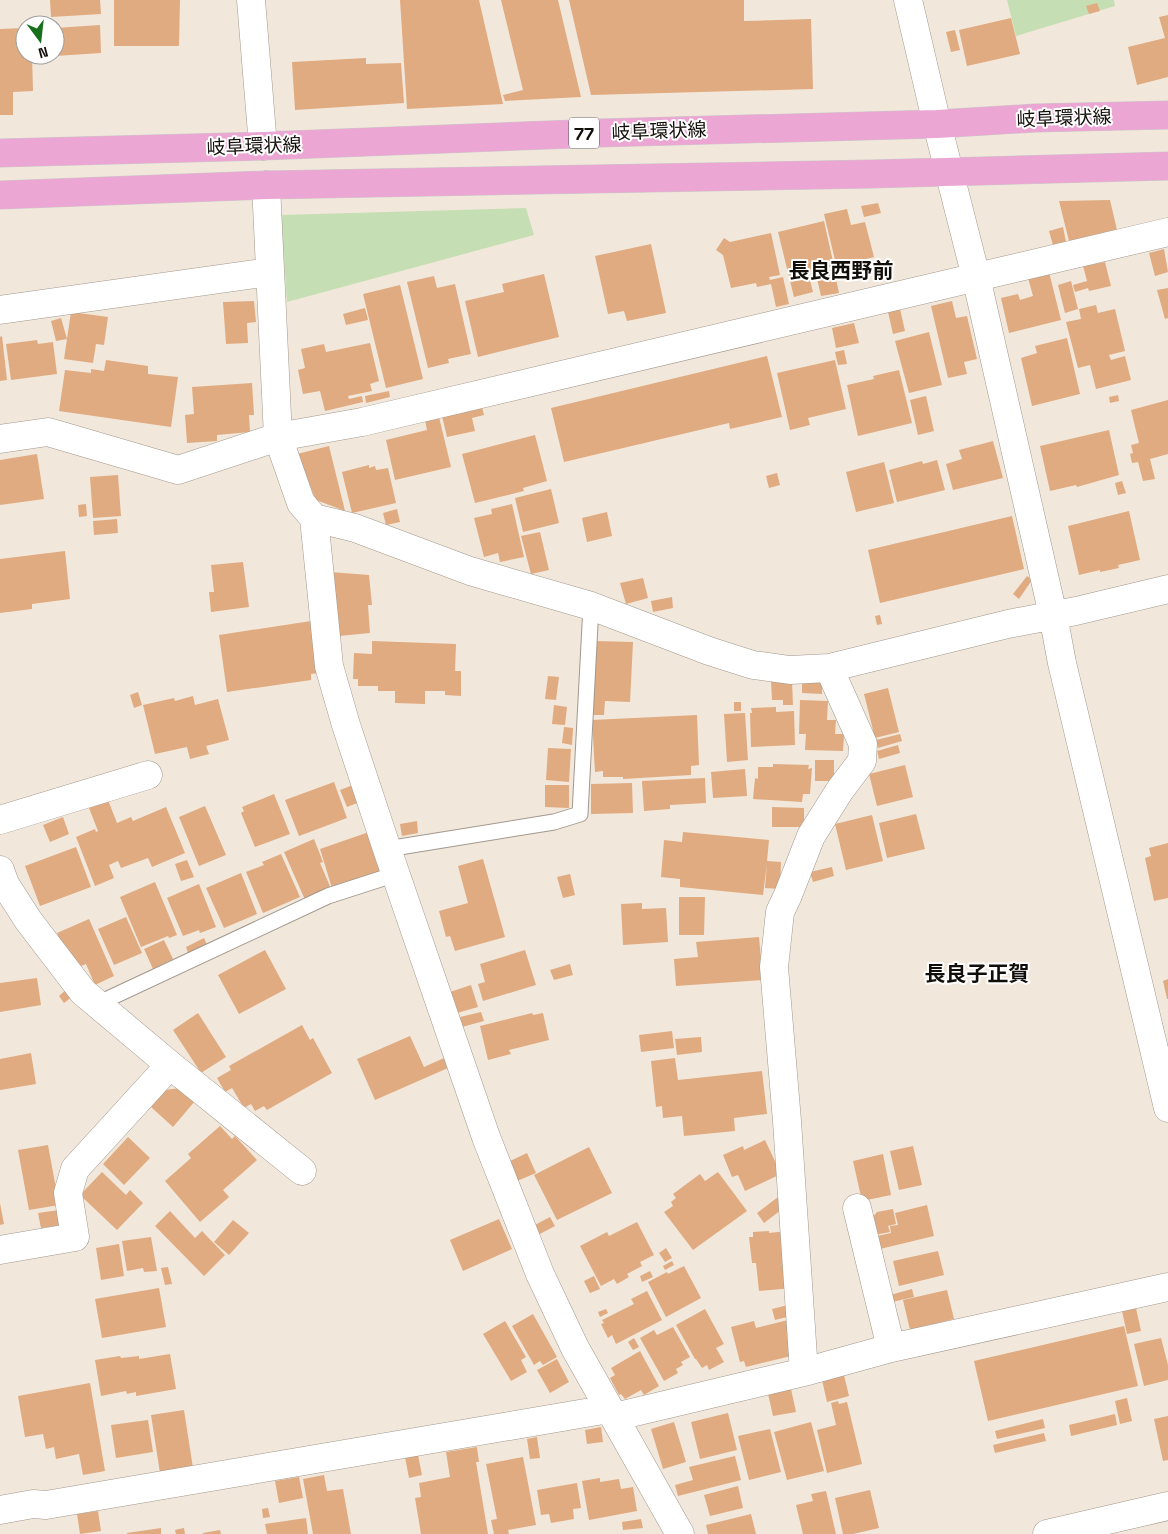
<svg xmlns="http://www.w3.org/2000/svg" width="1168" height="1534" font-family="'Space Grotesk','Noto Sans JP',sans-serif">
<rect width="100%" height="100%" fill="#f2e7db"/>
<path fill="#c6deb3" d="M1007,0H1114L1115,6L1016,36Z
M526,208L534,235L287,302L281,215Z"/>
<path fill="#e0ab80" d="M50,0H100L101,14L51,17Z
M114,0H180L179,46H114Z
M400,0H479L503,104L407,109Z
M501,0H558L581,97L505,101L503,95L523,90Z
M569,0H744V21L811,19L813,89L591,95Z
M1097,3L1100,11L1089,14L1086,6Z
M1168,15V77L1137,85L1128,47L1165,38L1159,17Z
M1011,18L1020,54L967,66L959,30Z
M100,25L101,53L55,56V28Z
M25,28V55H32L33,91L13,92V115H0V29Z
M955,30L960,50L951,52L946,32Z
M366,58V64L401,63L404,103L295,110L292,62Z
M1110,200L1117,230L1069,241L1059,201Z
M878,203L881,213L864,217L861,206Z
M847,209L851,225L865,222L874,257L866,259L868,269L839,277L824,214Z
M824,221L834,266L808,272L813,292L794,297L778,232Z
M1063,227L1066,242L1053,245L1049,231Z
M771,233L780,275L769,277L770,280L783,277L789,304L776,307L771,284L757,287L756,283L731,288L723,255L716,250L724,238L730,242Z
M651,244L666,313L627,321L624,311L608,314L595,256Z
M1164,249L1168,272L1155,276L1149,253Z
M1105,262L1111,286L1089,291L1088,288L1075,292L1073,285L1087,281L1083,266Z
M834,270L839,293L821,296L816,274Z
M1049,272L1061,320L1009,333L1001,298L1018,294L1020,300L1033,296L1028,278Z
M544,274L559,337L478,357L465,301L504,292L502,284Z
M434,276L437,288L455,284L471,354L448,359L449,363L428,368L407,282Z
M1071,281L1078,309L1065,313L1058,285Z
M400,285L423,379L386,388L363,294Z
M1168,288V318L1165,319L1157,290Z
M254,301L256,322L247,323L248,343L226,344L223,302Z
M952,301L956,318L967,316L977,359L964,362L967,374L948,378L931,306Z
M1096,305L1098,313L1115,309L1125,351L1109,355L1111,360L1125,356L1131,380L1096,389L1090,365L1078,368L1066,322L1081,319L1079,309Z
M365,308L368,320L346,325L343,314Z
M900,309L905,331L893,334L888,312Z
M71,312L108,317L104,345L96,344L93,363L64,359Z
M61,318L67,339L56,341L51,321Z
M854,323L859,343L836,348L832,328Z
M929,332L942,385L909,393L895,341Z
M2,336L7,380L0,381V337Z
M1067,338L1080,394L1032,406L1021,358L1037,353L1035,346Z
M37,340L38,344L53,342L57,374L11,380L6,344Z
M370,343L379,381L370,384L372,391L348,396L349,399L362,396L363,402L325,411L320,391L303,394L298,370L305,368L301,349L324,344L326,352Z
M844,350L847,364L838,365L835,352Z
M767,356L782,417L730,429L729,423L564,462L551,408Z
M106,360L148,366V374L178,377L171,427L59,411L65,370L91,373V369L104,371Z
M835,360L846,409L808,418L810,425L790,430L777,373Z
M899,370L912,423L858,436L847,385L874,379L873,376Z
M252,383L254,415H249L250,432L217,435V441L187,443L185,415L194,414L192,387Z
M389,391L390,397L366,403L365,396Z
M1118,395L1119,401L1110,403L1109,397Z
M926,396L934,431L918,435L910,400Z
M1168,400V454L1150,459L1155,479L1143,481L1138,462L1132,463L1130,454L1133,453L1131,445L1139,443L1131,410Z
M482,407L484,415L472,418L475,431L447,437L442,416Z
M439,417L451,467L395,480L386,440L427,430L425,420Z
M1109,430L1119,475L1077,487L1076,485L1050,491L1040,446Z
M535,435L547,481L523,488L524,491L475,503L462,454Z
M993,441L1003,478L953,490L946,464L962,459L959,450Z
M329,446L345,511L316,500L297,454Z
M37,454L44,499L0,505V460Z
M937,460L945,490L897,502L889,470L922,461L923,464Z
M884,462L894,503L856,512L846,472Z
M369,465V468L375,466L376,470L388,468L396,503L352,513L342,472Z
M777,473L780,485L769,488L766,476Z
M118,475L121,516L93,518L90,477Z
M1122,481L1126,493L1118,495L1115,483Z
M551,489L559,523L523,532L515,498Z
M86,504L87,516L79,517L78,505Z
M512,504L524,557L500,562L498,553L484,557L474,518L492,514L491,509Z
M397,509L400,522L386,525L383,513Z
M1129,511L1140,560L1118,565L1119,568L1100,572V570L1079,575L1068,526Z
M607,512L612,536L587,542L582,518Z
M1012,516L1024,569L880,603L868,550Z
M117,519L118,533L94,535L93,521Z
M540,532L549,570L531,574L521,536Z
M65,551L70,599L32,604V609L0,613V559Z
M243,562L249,607L211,612L209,592H214L211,565Z
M330,572L369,575L372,605H368L370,633L339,636Z
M1027,576L1032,580L1019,599L1013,594Z
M643,578L648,598L626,604L620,583Z
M672,597L673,608L653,612L651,601Z
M880,615L882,624L877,625L875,616Z
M311,621L319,673L311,674V680L227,692L219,635Z
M372,641L456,644L455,671H461V696L445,695V691H425V704L395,703V691H378V686H358V679H353L354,653L372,654Z
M597,641L633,642L630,702L605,701L604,715H593Z
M548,676L559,677L556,700L545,699Z
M771,681H792L793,705H783V700H772Z
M802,682L822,683V694L802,693Z
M888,688L899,732L875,738L864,694Z
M138,692L142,705L134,708L130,695Z
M193,696L195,705L218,699L229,740L206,746L209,754L190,759L187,747L155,754L143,705L174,698L175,701Z
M800,700L828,701L827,720H836L835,734H844L843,751L805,750L806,734H799Z
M734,702H741V711H734Z
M554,705L567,707L565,725L552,724Z
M776,707V712L794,711L795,745L751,747L750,713H752L751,708Z
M745,713L748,760L727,762L724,714Z
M697,715L699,765L691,766V775L623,779V777H603V771L595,772L592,720Z
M564,727L573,728L572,745L562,743Z
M900,734L902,741L878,748L876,740Z
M898,745L900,753L879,759L877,751Z
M548,748L571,749L569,782L546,780Z
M815,760H834V781H815Z
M773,764L809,765L808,769L812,768L810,794H803L802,802L753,799L755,778L758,779V767H773Z
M905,765L913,797L877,806L869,774Z
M745,769L747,796L713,798L711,772Z
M705,778L706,803L670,805V809L644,811L642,781Z
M334,782L347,818L299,836L285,800Z
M632,783L633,813L591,814V784Z
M353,785L360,802L347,807L340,790Z
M545,785H569V808L545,807Z
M274,794L290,834L255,847L241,813L244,811L242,807Z
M108,800L117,823L131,817L133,821L166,807L185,853L152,867L148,858L121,868L118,861L109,865L114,878L95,886L76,837L95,829L96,832L98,831L89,808Z
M205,806L226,855L199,866L179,817Z
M772,807L804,808V827H772Z
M916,814L925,849L887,858L879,823Z
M872,815L883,861L846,870L835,824Z
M63,817L69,834L50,842L43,825Z
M417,821L418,833L402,836L400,824Z
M369,832L383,870L332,888L320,849Z
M683,832L769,840L767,861L781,862L780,889L765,888L767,863L763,895L680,887V879L661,877L664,840L682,842Z
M314,839L323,862L320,863L332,891L306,902L284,852Z
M1168,843V898L1154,901L1145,858L1151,856L1149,848Z
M76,847L91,887L40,906L25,866Z
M281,854L300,897L263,913L246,872L264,865L262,862Z
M483,859L505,937L455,951L450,936L446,937L439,911L468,903L458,866Z
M187,860L194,877L181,881L175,864Z
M832,867L834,876L813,882L810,872Z
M241,873L257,914L224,928L206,888Z
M570,874L575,895L563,898L557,877Z
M155,882L177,935L169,938L168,936L141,947L120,897Z
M199,884L216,927L200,933L199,930L183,936L167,898Z
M679,897H705L704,935H679Z
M642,903V909L666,908L668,942L623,945L621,904Z
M126,917L142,953L114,965L98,929Z
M89,919L114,976L95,985L86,964L76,968L67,956L57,933Z
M759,937L763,980L676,986L674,959L698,957L696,942Z
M204,938L208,947L189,956L186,947Z
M164,940L173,959L153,969L144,949Z
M265,950L286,989L239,1014L218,975Z
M525,950L536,985L483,1001L478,984L485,982L480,964Z
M570,964L573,975L554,980L550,970Z
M37,978L41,1005L0,1012V983Z
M1168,979V999H1167L1163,981Z
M471,985L478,1007L457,1013L450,992Z
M67,989L73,996L64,1003L59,996Z
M481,1012L484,1021L462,1027L460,1017Z
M198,1013L226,1057L201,1073L173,1030Z
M532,1013L533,1015L543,1013L549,1040L509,1050L511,1054L488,1060L480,1026Z
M302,1025L310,1040L313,1038L332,1073L267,1110L264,1106L255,1111L251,1104L244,1108L232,1088L225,1092L217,1078L231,1070L229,1066Z
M672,1031L674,1048L641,1052L639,1035Z
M410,1036L424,1067L444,1058L448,1068L375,1100L357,1059Z
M701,1037L702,1052L677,1055L675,1039Z
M31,1053L36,1084L0,1090V1059Z
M675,1058L678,1080L762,1071L767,1114L734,1118L735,1131L684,1136L682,1116L663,1118L662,1106L656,1107L651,1061Z
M180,1088L195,1101L173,1127L151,1107L165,1090Z
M220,1126L232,1139L235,1136L257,1160L223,1190L229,1197L200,1222L165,1181L191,1158L188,1154Z
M128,1137L150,1158L124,1185L103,1164Z
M765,1140L781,1174L745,1191L738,1175L732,1177L723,1155L743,1146L744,1150Z
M48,1145L59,1205L29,1210L18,1150Z
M913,1146L922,1185L899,1190L890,1151Z
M589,1147L612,1193L557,1220L534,1175Z
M527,1153L536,1173L517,1181L508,1162Z
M883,1154L891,1195L862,1201L853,1161Z
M102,1172L126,1195L130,1190L143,1203L117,1230L80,1195Z
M718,1172L747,1211L693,1250L664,1212L673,1206L671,1202L676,1198L673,1194L700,1174L705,1181Z
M778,1197L785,1207L764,1223L757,1213Z
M0,1203L4,1224L0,1225Z
M927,1205L934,1236L880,1249L877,1236L891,1233L890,1226L898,1225L895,1213Z
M893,1209L896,1224L888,1226L890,1232L874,1235L871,1219L877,1212Z
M59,1210L62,1225L41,1228L38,1213Z
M170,1211L195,1238L202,1231L225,1255L204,1276L155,1226Z
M550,1217L555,1226L538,1235L533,1226Z
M499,1219L512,1249L463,1271L450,1240Z
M233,1220L249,1233L229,1255L214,1242Z
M637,1222L654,1255L640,1262L642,1266L627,1274L629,1277L617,1284L614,1279L601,1286L580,1246L607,1232L609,1236Z
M769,1231V1233L787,1231L793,1288L759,1291L756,1263H752L749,1237H753V1232Z
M151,1237L157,1271L144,1272L143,1268L127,1271L122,1241Z
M119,1244L124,1276L101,1280L96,1248Z
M666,1248L672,1258L665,1262L659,1253Z
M938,1251L944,1275L899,1286L893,1261Z
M672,1261L674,1265L665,1270L663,1266Z
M684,1266L701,1298L666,1317L648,1282L667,1272L668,1274Z
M168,1267L172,1284L165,1285L161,1268Z
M650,1271L653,1277L642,1282L640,1276Z
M594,1276L600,1289L590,1293L584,1281Z
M159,1288L166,1327L102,1338L95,1299Z
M912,1289L914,1297L892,1302L890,1295Z
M947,1290L954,1319L910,1330L903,1300Z
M647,1291L662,1320L616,1344L612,1335L608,1338L601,1324L604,1323L602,1320L634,1304L631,1299Z
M792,1304L795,1315L775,1320L772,1309Z
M1136,1308L1141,1331L1127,1334L1122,1311Z
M606,1309L608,1313L600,1317L598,1312Z
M705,1309L724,1344L716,1348L724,1362L709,1370L707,1365L702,1368L696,1359H695L676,1325Z
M533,1314L557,1357L543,1365L540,1361L534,1365L512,1326Z
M788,1320L791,1356L746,1367L744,1361L740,1362L731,1327L754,1321L756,1328Z
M505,1321L526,1357L521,1360L527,1372L511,1381L483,1334Z
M1124,1326L1138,1386L988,1421L974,1361Z
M673,1327L690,1357L681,1362L683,1365L676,1369L678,1373L664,1381L640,1338L654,1330L657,1335Z
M634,1338L639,1347L633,1350L628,1342Z
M1161,1338L1168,1365V1380L1144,1386L1134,1344Z
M640,1351L659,1386L644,1395L641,1390L625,1399L621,1394L619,1395L610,1378L615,1375L611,1368Z
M170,1354L176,1389L136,1396V1392L127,1394L126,1391L101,1396L95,1360L120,1356L121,1358L139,1356V1359Z
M557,1359L569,1382L550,1393L537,1370Z
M844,1375L849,1396L827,1402L822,1380Z
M90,1383L105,1471L83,1475L79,1454L56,1459L54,1447L46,1449L43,1434L25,1437L18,1396Z
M791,1389L796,1412L773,1416L768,1394Z
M1127,1398L1132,1421L1120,1424L1115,1401Z
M838,1401L839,1404L847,1402L862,1464L827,1473L817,1430L836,1425L831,1403Z
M184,1410L193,1468L160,1473L151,1415Z
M728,1413L737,1450L700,1459L691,1422Z
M1115,1414L1117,1425L1071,1436L1069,1425Z
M1168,1416V1460L1163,1461L1154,1419Z
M1043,1419L1045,1428L997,1439L995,1431Z
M148,1420L153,1452L116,1458L111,1425Z
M674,1422L686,1462L663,1469L651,1429Z
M811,1422L824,1471L787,1480L774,1432Z
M601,1427L603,1442L587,1444L585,1430Z
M770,1429L781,1472L749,1480L738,1436Z
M1044,1433L1046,1441L995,1453L993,1445Z
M537,1437L540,1458L530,1459L527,1439Z
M477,1447L479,1462H476L488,1534H421L415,1498L421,1497L419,1483L450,1477L446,1452Z
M418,1455L422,1475L409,1478L405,1457Z
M735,1456L741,1480L678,1496L675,1485L693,1480L689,1467Z
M523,1457L536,1525L508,1530L509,1534H494L491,1520L497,1519L486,1464Z
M324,1475L327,1491L343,1489L351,1534H313L303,1479Z
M299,1477L303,1498L279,1503L275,1481Z
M600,1478V1482L619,1479L621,1489L633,1487L637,1511L589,1520L582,1481Z
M577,1483L581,1508L573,1509L574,1519L551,1523L549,1514L541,1515L537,1490Z
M738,1486L743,1508L710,1516L704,1495Z
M870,1490L879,1528L853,1534H843L835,1498Z
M826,1491L836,1534H803L796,1505L813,1501L811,1494Z
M268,1508L270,1517L263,1518L262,1509Z
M98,1511L101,1531L80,1534L77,1514Z
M751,1514L756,1534H708L706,1525Z
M306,1518L308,1534H267L265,1524Z
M641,1519L643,1528L623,1530L622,1522Z
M161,1528V1534H127V1533Z
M184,1528L185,1534H176L175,1530Z
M220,1530L221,1534H203V1533Z"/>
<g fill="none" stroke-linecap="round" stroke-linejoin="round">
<g stroke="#a2988d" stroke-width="17">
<path id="service" d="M387,849L554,822L580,814L591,606
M97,1004L328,896L396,874"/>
</g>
<g stroke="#a2988d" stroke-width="29">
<path id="minor" d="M251,0L263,146
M908,0L937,124L976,277L1053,615L1062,663L1168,1108
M266,185L278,437L301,503L314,518L355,528L470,571L591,606L709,651L753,665L790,670L829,668L1008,624L1076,611L1168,589
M0,310L270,272
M0,439L48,432L178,470L278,437L362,422L1168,232
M314,518L329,666L346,725L387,849L486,1137L540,1274L575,1348L680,1534
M0,820L148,775
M0,870L5,884L28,920L83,992L170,1065L302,1171
M857,1208L891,1348
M0,1250L75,1237L68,1193L75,1169L170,1065
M804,1372L787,1121L774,967L780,912L788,895L811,836L840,790L862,761L863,744L829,668
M614,1417L804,1372L891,1348L1168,1287
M0,1510L33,1504L46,1505L609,1409
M1047,1534L1168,1506"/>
</g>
<g stroke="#cbcac9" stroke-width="29">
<path id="primary" d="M0,153L263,146L600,133L937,124L1035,118L1168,115
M0,195L266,185L872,174L1168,166"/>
</g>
<use href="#service" stroke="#fff" stroke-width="15"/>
<use href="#minor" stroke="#fff" stroke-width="28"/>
<use href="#primary" stroke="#eca6d3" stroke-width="28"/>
</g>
<g text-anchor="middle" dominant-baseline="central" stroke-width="4" stroke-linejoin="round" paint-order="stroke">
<rect fill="#fff" stroke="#595654" stroke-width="1" x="569" y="117.5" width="30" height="31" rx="4"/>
<g font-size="18" font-weight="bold" fill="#120e0a">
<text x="584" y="133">77</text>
</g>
<g font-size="19" fill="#120e0a" stroke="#fff">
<text transform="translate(1064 118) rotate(-2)">岐阜環状線</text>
<text transform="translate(659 131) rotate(-2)">岐阜環状線</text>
<text transform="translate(254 146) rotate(-2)">岐阜環状線</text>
</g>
<g font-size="21" font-weight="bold" fill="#120e0a" stroke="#fff">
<text x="841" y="270">長良西野前</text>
<text x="977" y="973">長良子正賀</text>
</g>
</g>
<g transform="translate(40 40) rotate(165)"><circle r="24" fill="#ffffff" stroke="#a09f9d"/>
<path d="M0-4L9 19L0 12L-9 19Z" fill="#166f1a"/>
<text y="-8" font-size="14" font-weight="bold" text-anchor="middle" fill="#120e0a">N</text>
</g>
</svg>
